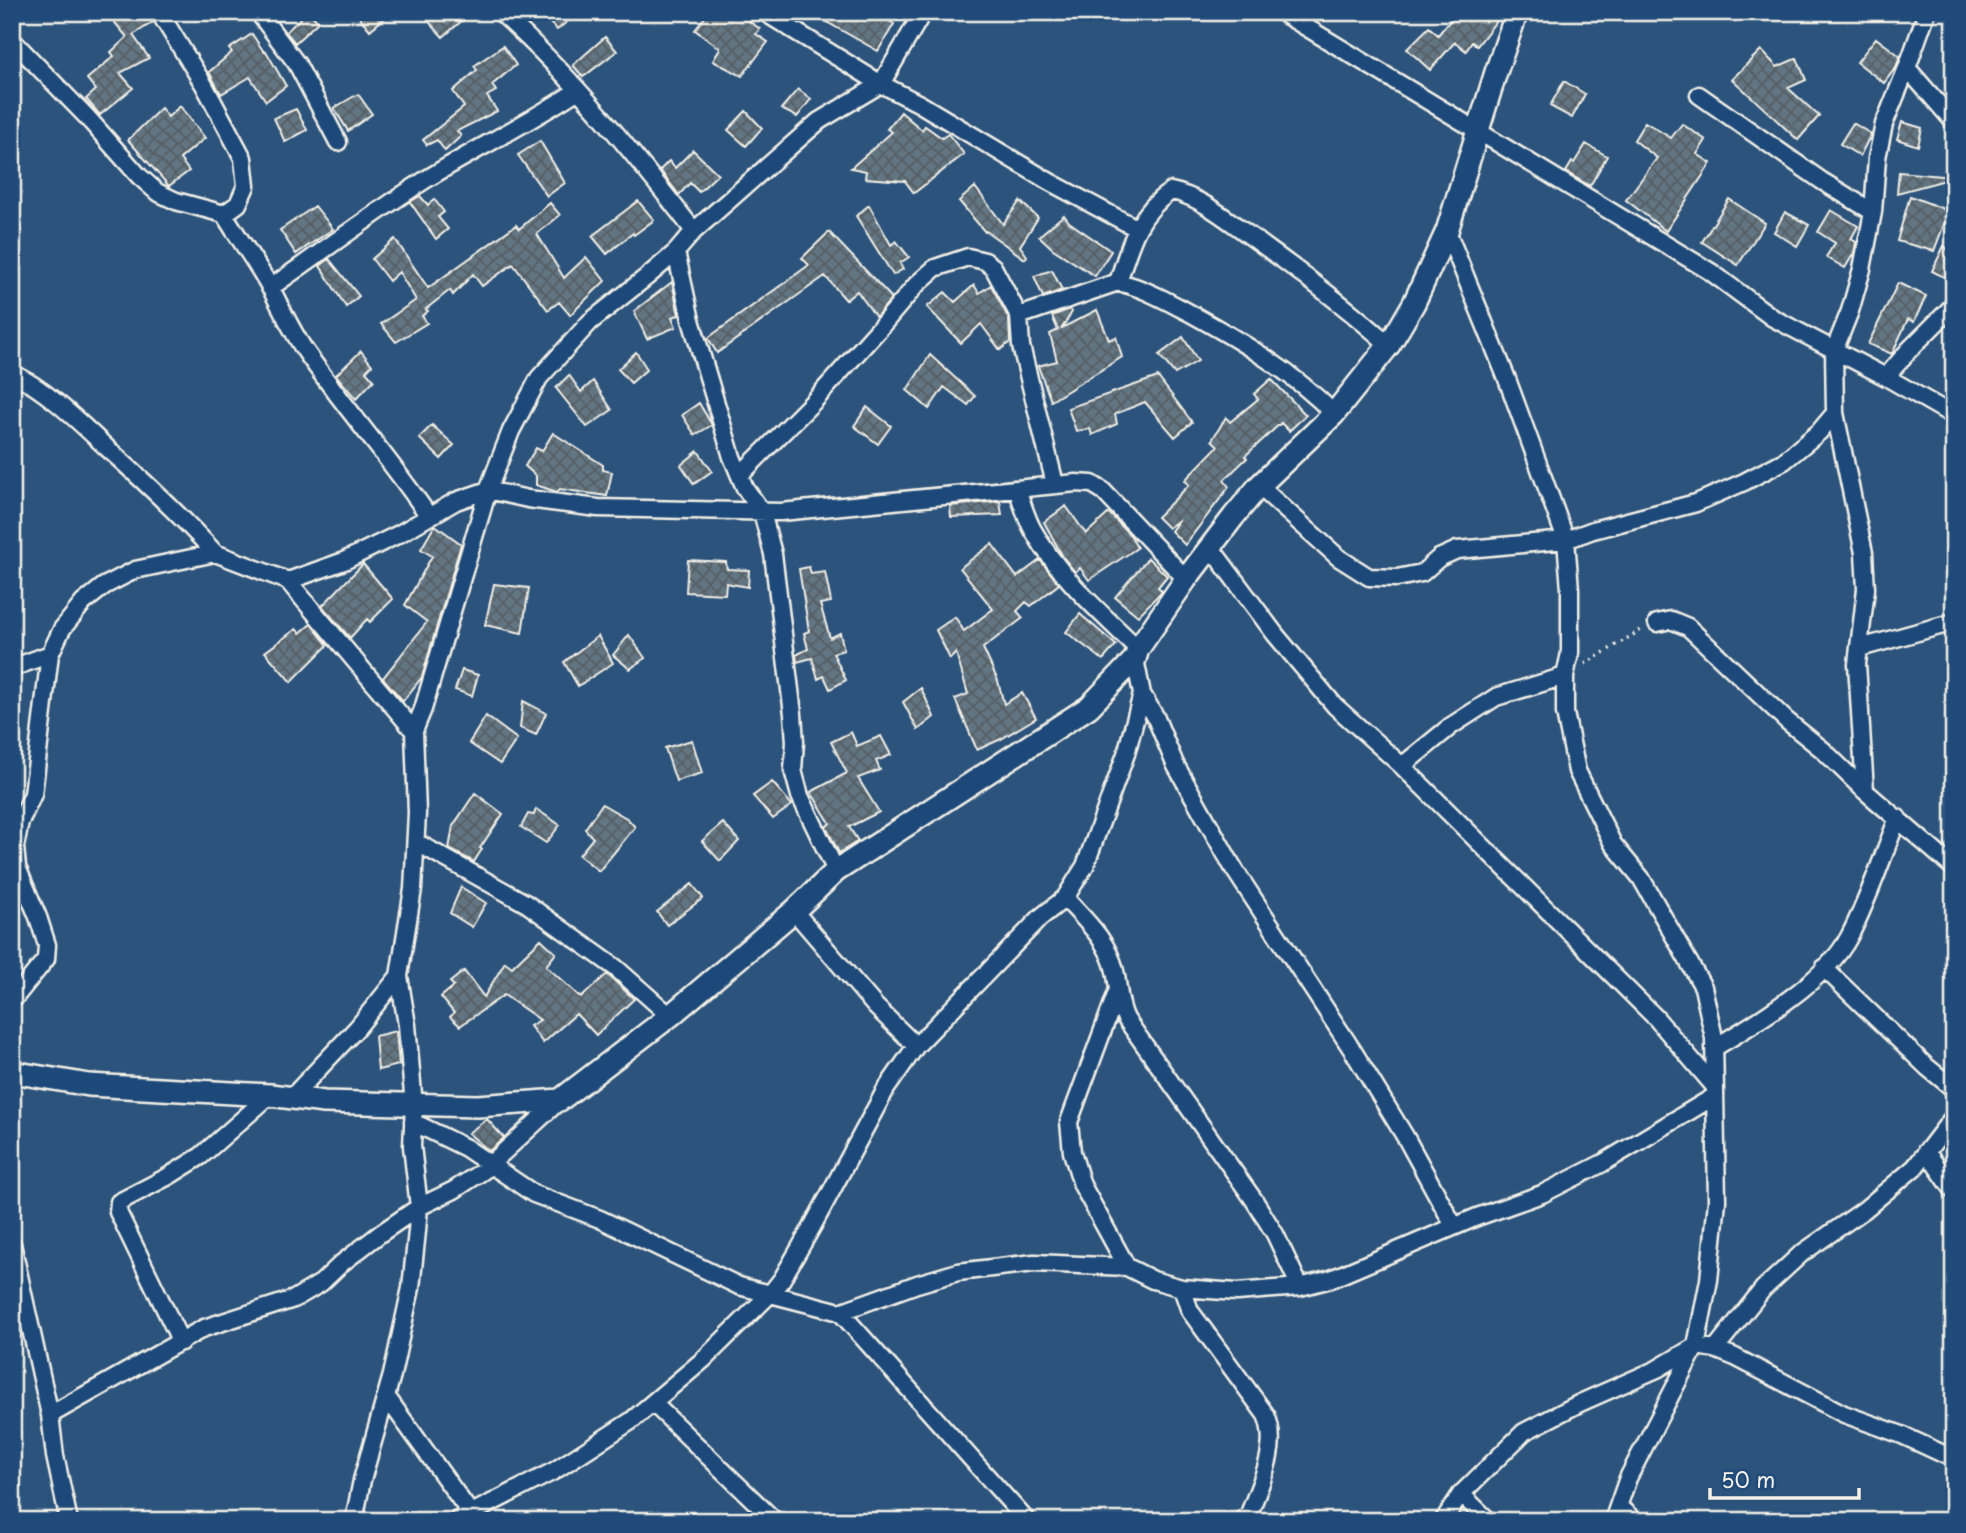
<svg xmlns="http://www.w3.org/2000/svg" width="1966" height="1533" font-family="'Playpen Sans',sans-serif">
<defs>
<pattern id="building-cross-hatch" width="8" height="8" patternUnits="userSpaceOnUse" patternTransform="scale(1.75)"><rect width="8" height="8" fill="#627583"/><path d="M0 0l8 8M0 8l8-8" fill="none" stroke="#565e64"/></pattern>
</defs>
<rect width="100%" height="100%" fill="#2c537c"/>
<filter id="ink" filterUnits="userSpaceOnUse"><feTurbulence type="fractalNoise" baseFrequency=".0143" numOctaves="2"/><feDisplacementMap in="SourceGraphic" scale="14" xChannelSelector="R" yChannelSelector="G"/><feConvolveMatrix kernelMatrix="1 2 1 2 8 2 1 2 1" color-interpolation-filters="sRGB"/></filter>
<g filter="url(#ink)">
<path fill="url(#building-cross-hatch)" stroke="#f4f1e8" stroke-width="2" d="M106,12H149L153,22L133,35L149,58L120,73L133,88L100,115L86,99L96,90L87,79L114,56L111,52L127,37Z
M307,12H309L318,22L295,43L286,32Z
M355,12H392L370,30Z
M420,12H472L443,37Z
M539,12H561L568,21L557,30Z
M709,12H736L760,29L756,34L768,42L742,76L713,61L720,48L695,30Z
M809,12H874L894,24L878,51Z
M1457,12H1503L1477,46L1472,42L1466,51L1455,42L1430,70L1407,49L1429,27L1438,35Z
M252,34L264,52L266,51L286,86L266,101L250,77L221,94L209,72L232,52L229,49Z
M605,37L617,51L583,77L573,65Z
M1876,38L1900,56L1896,67L1884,83L1857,62Z
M503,46L516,65L492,85L496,91L487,96L497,111L457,131L461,136L445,151L437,140L427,145L423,140L464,107L453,91L477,70L474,66Z
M1761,50L1777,67L1797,58L1806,80L1788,88L1819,116L1798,140L1732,79Z
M1564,81L1585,94L1572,118L1550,106Z
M798,89L811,99L797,117L781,109Z
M358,94L372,114L348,131L334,108Z
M180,106L205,138L180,159L189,171L169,186L128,140L161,108L168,117Z
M296,109L307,130L285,142L274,118Z
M746,111L762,128L746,146L728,130Z
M901,112L922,130L925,126L942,138L948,134L964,154L914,193L905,181L865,178L866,171L851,168L892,132L887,129Z
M1645,122L1671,138L1682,124L1706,140L1697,154L1711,163L1666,231L1626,200L1657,158L1634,140Z
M1902,122L1922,128L1918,146L1897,139Z
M1853,123L1871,134L1860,156L1840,144Z
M540,141L565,183L547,196L518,155Z
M1586,144L1607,156L1590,186L1566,172L1572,162L1574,163Z
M693,150L718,174L699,192L690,183L679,195L660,170L669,161L675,168Z
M1899,172L1952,177L1953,178L1897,193Z
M975,187L1003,224L1020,201L1038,218L1020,246L1027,256L1025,259L986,231L985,232L959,201Z
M420,196L428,205L434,199L444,212L438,217L448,229L436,239L410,202Z
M1910,196L1949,211L1934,251L1897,241Z
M1729,199L1765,223L1738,265L1702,242Z
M638,201L654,220L634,235L633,233L607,254L592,236Z
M550,203L560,215L537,234L564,278L586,257L605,281L570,315L559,302L548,310L513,264L482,286L473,274L453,295L450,290L426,309L428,311L422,316L427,323L396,342L381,324L416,300L399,272L389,281L372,259L395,239L428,288L516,225L519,229Z
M869,205L891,245L896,241L909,257L900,263L903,269L893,275L856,216Z
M315,206L333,229L296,254L280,230Z
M1831,210L1858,226L1851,239L1856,242L1854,253L1845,268L1826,257L1835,243L1818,232Z
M1785,212L1809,225L1797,246L1774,232Z
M1064,215L1069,222L1111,251L1095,276L1053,249L1039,236Z
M829,232L892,298L876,317L857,291L846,300L825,276L717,353L708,338L809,265L802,258Z
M1944,246L1954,255V282L1932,271Z
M329,259L359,296L346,307L320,266Z
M1052,270L1062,290L1043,297L1034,276Z
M672,282L679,315L672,317L676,327L647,339L634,311Z
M1898,283L1926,296L1914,322L1908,319L1892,354L1868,344Z
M974,285L979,293L991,285L1009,319L1010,342L1000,350L981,324L961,343L927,307L945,292L955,302Z
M1070,309L1072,312L1062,328L1097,310L1109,340L1116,337L1122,357L1051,401L1038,366L1057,361L1050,334L1058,330L1052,316Z
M1183,337L1198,361L1175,374L1159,355Z
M361,351L372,365L366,371L374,380L356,399L336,375Z
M636,352L647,369L631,383L618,369Z
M930,355L975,396L968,405L944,387L929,409L907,390Z
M569,375L581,392L593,381L612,410L587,427L556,388Z
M1158,377L1192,422L1175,437L1145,402L1115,414L1117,424L1092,435L1090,429L1076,431L1068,408Z
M1271,379L1306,415L1289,431L1281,423L1245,456L1247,458L1224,480L1229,487L1185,545L1171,531L1179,520L1168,528L1157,517L1189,485L1185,480L1218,446L1212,440L1226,417L1230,422L1258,399L1254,394Z
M699,403L712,425L695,435L682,415Z
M867,407L891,426L878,444L854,426Z
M432,425L454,445L441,459L419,438Z
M553,433L603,465V470L612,472L607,496L560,489L557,492L536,485V476L525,466L536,448L542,451Z
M698,451L712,471L694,484L681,465Z
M1000,501L1002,515L951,517L950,506Z
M1066,506L1086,534L1109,513L1131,536L1137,548L1089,580L1080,568L1075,572L1063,557L1044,522Z
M435,525L461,544L422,677L403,701L383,678L427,622L405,605L432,556L421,549Z
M992,544L1017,577L1040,560L1059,584L1031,606L1026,602L1017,611L1023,618L983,648L998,681L1004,704L1022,693L1036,718L1001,739L977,750L955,699L968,694L956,653L950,659L936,630L955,617L964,631L993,609L960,568Z
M1148,558L1167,576L1158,587L1162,591L1138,616L1115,597Z
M688,560L726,562L727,569L749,570L748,587L726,583L725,594L686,592Z
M363,564L393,599L370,622L367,619L350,638L322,606Z
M809,567L811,574L825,572L831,602L820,604L830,638L840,633L844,650L833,653L846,680L830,689L824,676L818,679L812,658L797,662L796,655L808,649L804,633L809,631L799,569Z
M494,584L529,588L522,633L485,625Z
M1080,614L1116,645L1103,660L1066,632Z
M311,624L328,645L291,682L265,652L296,629L300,633Z
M629,635L645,658L630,669L613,655Z
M598,636L613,663L578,686L564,662Z
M462,670L478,675L472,696L455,690Z
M921,688L934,717L918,730L903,702Z
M523,701L546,713L536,735L520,728Z
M486,716L517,739L500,764L469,743Z
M851,732L857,746L881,736L891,755L876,761L880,770L858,778L879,812L849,827L858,841L839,853L826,827L830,823L811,792L847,773L831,742Z
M692,740L702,773L676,781L665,748Z
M772,782L792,805L773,819L753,796Z
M475,793L503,814L480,848L482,849L474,862L449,849L453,826Z
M602,804L628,819L635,827L599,871L579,855L593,838L585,829Z
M536,809L560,825L546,843L521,827L528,814L534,815Z
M723,823L739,841L720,861L702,841Z
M692,884L703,898L667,925L657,912Z
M461,887L486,903L472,927L450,913Z
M541,939L556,953L546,966L581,998L607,974L634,999L596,1035L576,1014L543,1043L530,1026L540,1020L504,995L460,1026L450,1017L454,1013L441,997L454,986L450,982L464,971L484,997L505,962L512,967Z
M396,1031L399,1065L378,1070L375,1036Z
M487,1119L504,1138L489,1151L468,1133Z"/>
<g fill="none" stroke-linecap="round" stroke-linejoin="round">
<g stroke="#f4f1e8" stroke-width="21">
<path id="minor" d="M159,12L204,85L243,158L246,186L238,204L224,214
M258,12L297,64L338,142
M500,12C573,77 634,154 694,231
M764,12L881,84L920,104L1050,182L1136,228
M1281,12L1711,272L1773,318L1886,377L1954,416
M12,40L86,116L139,176L157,192L176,201L224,214C239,239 256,262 270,287C282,309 292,332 306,352C345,408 390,459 428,515
M1907,68L1954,122
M1699,95L1822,181L1873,212
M1447,231L1507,379L1566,540L1570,589V653L1565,676V713L1577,771L1613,844L1641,878L1703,987L1714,1038L1717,1201L1709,1280L1696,1346L1628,1478L1613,1521
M676,252L691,320L732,457L745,488L762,512L773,554L793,714L795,742L793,770L800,796L836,871
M1118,282C1144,288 1165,300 1188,312C1241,341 1292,371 1334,414
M270,288C322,252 372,214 425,180C475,149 529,123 578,90
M1019,316L1118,282C1130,245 1137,214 1171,191C1198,196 1224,217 1246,233C1295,268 1344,304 1389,345
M12,373C48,391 77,420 106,447C144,481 181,516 215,553
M1886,377L1909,350L1954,305
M740,475L815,400L878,330L917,284L935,268L968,257L985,261L993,267L1019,316L1021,346L1055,484
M1259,486L1339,558L1369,577L1397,578L1422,573L1439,558L1457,550L1566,540L1593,530L1696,503L1744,482L1784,461L1819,432L1835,413
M1017,489C1022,502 1026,518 1033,530C1058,576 1101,613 1138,649
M1211,548L1275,634L1335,706L1402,766L1656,1018L1715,1087
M288,581L344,561L399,534L456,501L488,490L528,499L598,508L781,512L1076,483L1092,484L1102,490L1186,579
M1657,623L1671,620L1688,627L1787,721L1823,750L1865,791L1954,868
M1860,648L1954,622
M12,668L50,654
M1142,694L1155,716L1175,764L1234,869L1353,1051L1406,1138L1454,1226
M1402,766L1451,726L1496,697L1565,676
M1865,791L1857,664L1866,589L1864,553L1835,413L1834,351L1850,311L1862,269L1873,212L1877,158L1884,124L1907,68L1927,12
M416,842L527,904L616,968L670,1016
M1065,898C1085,920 1108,940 1115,971C1119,988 1118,1003 1126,1019L1254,1200L1275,1234L1300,1287
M794,911L875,1006L916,1046
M1824,968L1927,1067L1954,1089
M1117,992L1069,1122L1072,1152L1082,1185L1127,1267
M12,1001L46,959L47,945L38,917L17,867L15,847L20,822L33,794L50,654L62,629L83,603L104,586L135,570L215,553L288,581L414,731
M1714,1048C1757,1022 1826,981 1849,937C1869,899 1882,857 1898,818
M291,1098L357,1028L399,976
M413,1122L466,1148L534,1194L600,1219L739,1286L840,1312L1027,1521
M1926,1151L1954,1191
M12,1244L50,1415L55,1456L69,1521
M1182,1288L1190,1311L1266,1415C1280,1447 1260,1484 1249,1514L1242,1521
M840,1312L917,1284L958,1272L1034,1263L1127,1267L1153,1280L1182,1288L1237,1292L1300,1287L1331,1279L1477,1217L1542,1194L1603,1163L1715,1096
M181,1342L118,1212L119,1202L169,1176L201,1156L270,1095
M1715,1349L1763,1289L1801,1254L1864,1210L1915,1167L1954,1116
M386,1396L476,1521
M653,1403L775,1521
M50,1415L204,1328L294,1299L321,1283L342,1263L381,1233L419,1207L454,1190L483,1171L560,1100
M1461,1494L1489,1521
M1619,1507L1635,1521
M354,1521L362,1480L392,1375L411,1288L417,1231L419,1207L412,1146L414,1106L407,1025L399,976L413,889L417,813L414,731L423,709L488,490L511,431L539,378L590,322L649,275L676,252L694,231L819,121L881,84L923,12
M456,1521L554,1471L631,1421L703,1360L771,1293L782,1279L812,1227L886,1089L916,1046L1041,917L1065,898L1085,866L1126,754L1142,694L1135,659
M1443,1521L1461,1494L1524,1432L1580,1403L1657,1369L1696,1346L1715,1349L1735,1357L1844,1414L1902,1435L1954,1459"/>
</g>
<g stroke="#f4f1e8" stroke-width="26">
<path id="tertiary" d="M12,1072L89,1085L270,1095L324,1102L478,1106L560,1100L670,1016L794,911L836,871L1089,707L1135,659L1138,649L1186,579L1234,516L1259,486L1334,414L1389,345L1400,327L1414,303L1447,231L1496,72L1517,12"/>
</g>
<path stroke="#f4f1e8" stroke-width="3.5" stroke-dasharray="2 5" stroke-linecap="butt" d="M1585,664L1641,630"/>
<use href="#minor" stroke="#1f4a7a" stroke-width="16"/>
<use href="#tertiary" stroke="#1f4a7a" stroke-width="21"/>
</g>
</g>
<rect width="1966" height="1533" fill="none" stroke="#1f4a7a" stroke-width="42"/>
<rect x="21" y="21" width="1924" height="1491" fill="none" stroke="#f4f1e8" stroke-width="2.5" filter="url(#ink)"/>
<path d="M1710 1488v10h149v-10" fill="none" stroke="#f4f1e8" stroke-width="3.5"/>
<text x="1721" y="1488" font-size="21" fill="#f4f1e8" stroke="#1f4a7a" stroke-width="5" paint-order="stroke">50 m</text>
</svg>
